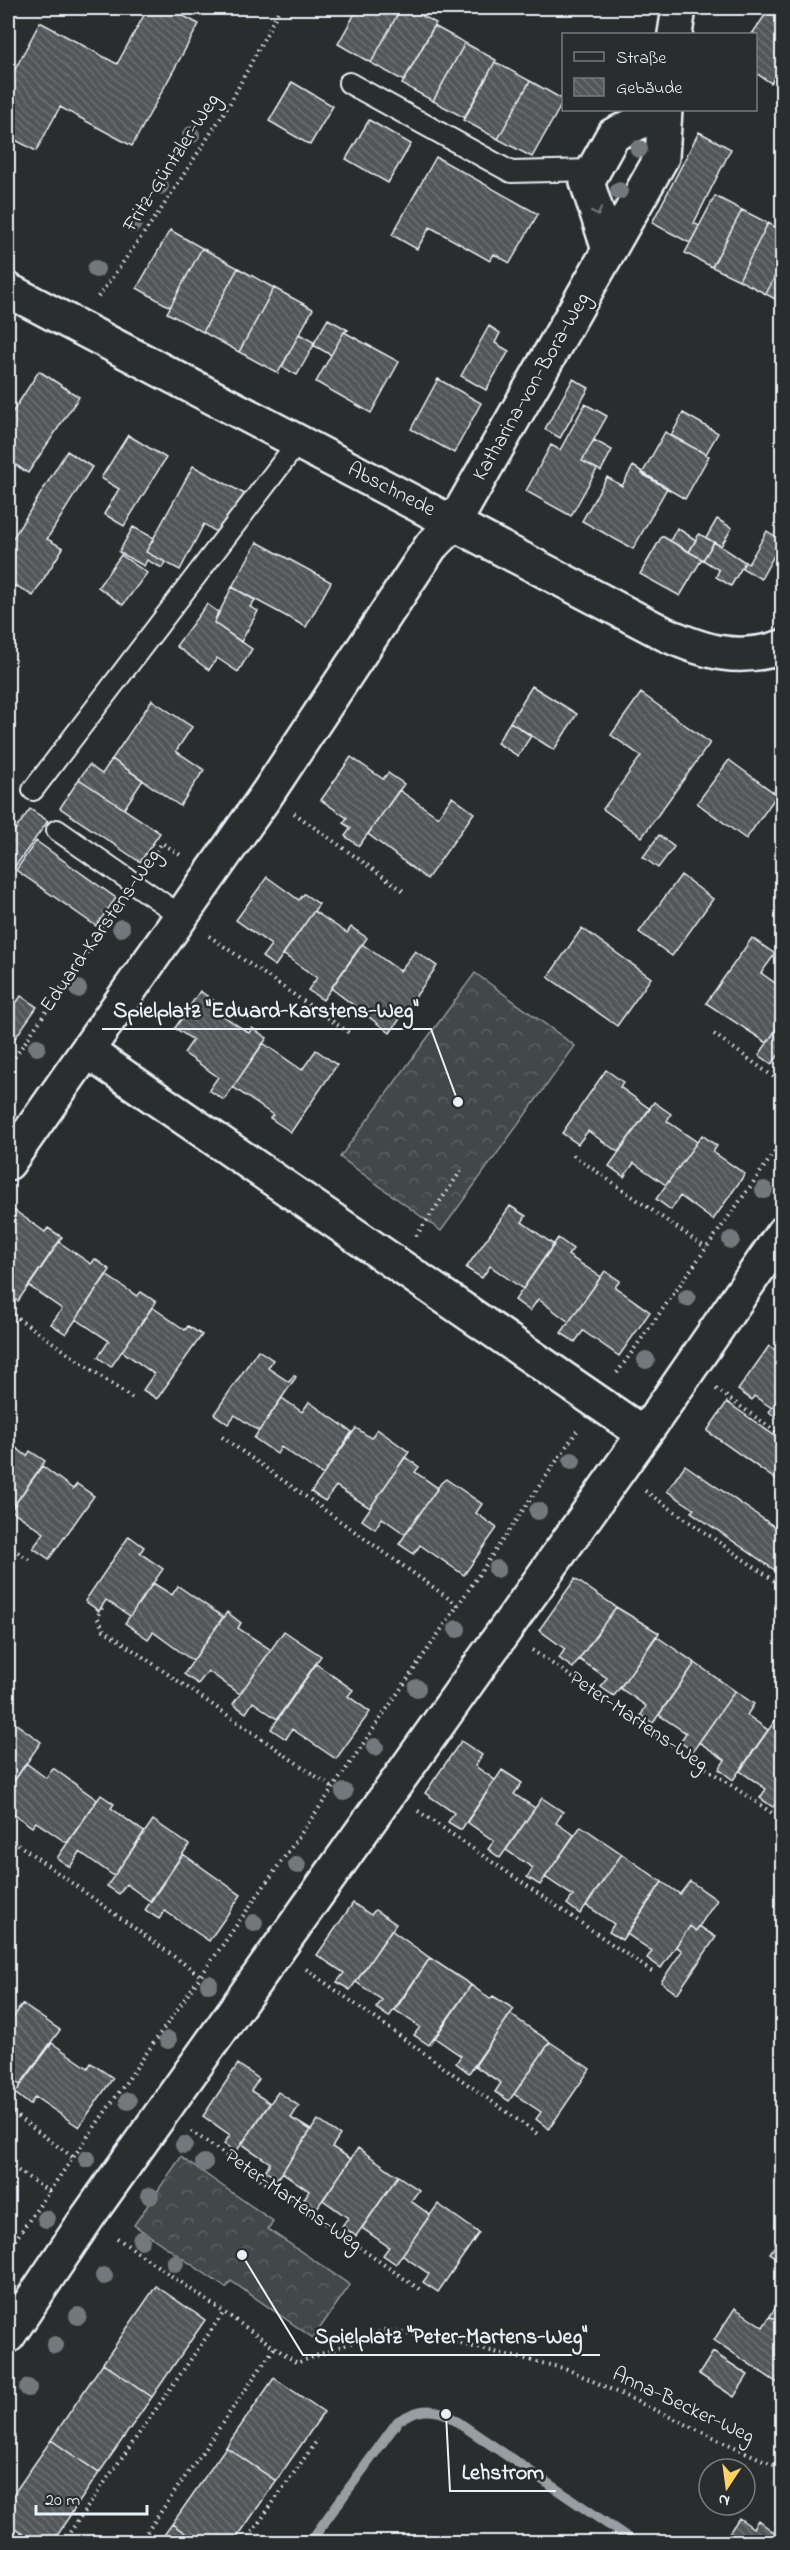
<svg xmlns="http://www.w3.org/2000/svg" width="790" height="2550" font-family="'Indie Flower',sans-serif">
<defs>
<pattern id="forest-crowns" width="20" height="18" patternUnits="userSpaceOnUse" patternTransform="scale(1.5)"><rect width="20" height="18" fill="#424648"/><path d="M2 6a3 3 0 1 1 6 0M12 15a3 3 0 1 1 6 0" fill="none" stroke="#5d6163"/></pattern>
<pattern id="building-back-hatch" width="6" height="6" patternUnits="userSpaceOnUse" patternTransform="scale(1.5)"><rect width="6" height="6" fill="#535759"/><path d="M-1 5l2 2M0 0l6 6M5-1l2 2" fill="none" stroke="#6c7072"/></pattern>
</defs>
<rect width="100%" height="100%" fill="#2a2d2e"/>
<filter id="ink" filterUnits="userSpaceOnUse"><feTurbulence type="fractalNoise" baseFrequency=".0167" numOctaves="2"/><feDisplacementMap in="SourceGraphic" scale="12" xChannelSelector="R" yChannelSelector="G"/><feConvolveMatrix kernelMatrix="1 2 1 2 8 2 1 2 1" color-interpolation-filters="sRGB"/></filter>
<g filter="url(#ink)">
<path fill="url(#forest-crowns)" stroke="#959ca0" stroke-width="1.5" d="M475,973L575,1046L441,1231L340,1157Z
M181,2157L273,2221L268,2229L350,2285L313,2338L231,2281L226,2288L134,2225Z"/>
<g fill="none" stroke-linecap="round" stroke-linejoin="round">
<path stroke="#989fa3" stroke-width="10" d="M310,2542L398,2421C416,2411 426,2407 446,2414L634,2542"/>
</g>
<path fill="url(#building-back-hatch)" stroke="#e8f1f8" stroke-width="1.5" d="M148,8H168L199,24L132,146L60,107L36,151L8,136V95L15,82L10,79L40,22L117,64Z
M358,8H401L371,63L338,44Z
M401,8H408L436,23L404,81L371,63Z
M770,8H782V67L771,83L756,73V34H752Z
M434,26L465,43L433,101L402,84Z
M465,43L496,60L465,118L433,101Z
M495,62L530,81L498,139L463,120Z
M530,81L564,100L532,157L498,139Z
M292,82L333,106L310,145L269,121Z
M369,120L411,144L388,183L346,159Z
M699,132L731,149L694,223L699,226L690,243L652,223Z
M436,157L538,214L510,263L494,254L490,261L430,227L417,249L392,235Z
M715,196L742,210L712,267L685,253Z
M742,210L768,223L739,280L712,267Z
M768,223L782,231V262L766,294L739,280Z
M170,230L202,248L170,307L137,288Z
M202,248L238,268L203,332L167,313Z
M782,262V303L766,294Z
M238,268L274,288L239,352L203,332Z
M274,288L313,309L278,373L239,352Z
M328,319L348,330L344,332L331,355L313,345Z
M489,326L500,333L495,343L509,351L486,390L461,376Z
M344,332L399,362L371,413L316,382Z
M299,334L315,343L297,375L282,367Z
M39,371L79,397L28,473L8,460V419Z
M438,379L481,403L454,453L411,429Z
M573,379L589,388L560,438L545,429Z
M585,404L607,416L582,461L597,469L571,516L526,491L551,445L560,450Z
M683,413L718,433L706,454L671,436Z
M665,432L709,456L685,499L642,474Z
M128,435L166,458L124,526L104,514L119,489L101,478Z
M594,440L612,450L601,471L582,461Z
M67,451L92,467L47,539L63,548L33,596L15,585L8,597V546Z
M193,466L245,494L222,536L204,524L180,570L146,552Z
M633,466L667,488L633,549L582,521L607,477L622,486Z
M717,519L732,528L721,546L706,538Z
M133,527L154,538L146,552L165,562L162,568L147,560L144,566L119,552Z
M677,528L696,540L689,552L670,541Z
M767,531L782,541L761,579L742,568L745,562L748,564Z
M699,534L714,542L703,560L689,552Z
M662,536L702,559L680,596L640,574Z
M257,542L331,582L306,627L232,587Z
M714,542L745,562L731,586L716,577L719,570L703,560Z
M121,555L147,573L123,605L98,587Z
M232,587L255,600L250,607L258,611L241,642L214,623Z
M207,604L218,612L214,623L252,649L238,672L217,658L209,670L176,646Z
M532,686L577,714L554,750L510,722Z
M641,693L710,743L642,837L603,809L641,756L611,735Z
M152,700L192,727L176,751L204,770L180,806L112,759Z
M510,722L531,736L518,756L497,743Z
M351,757L383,779L388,773L404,784L359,846L345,836L351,828L343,823L347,818L321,800Z
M112,759L143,780L124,809L79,779L89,765L102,774Z
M729,760L777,795L746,839L697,803Z
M79,779L160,833L140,862L60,808Z
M399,790L438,817L452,797L474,813L427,879L368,834Z
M30,809L48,821L14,868L8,863V840Z
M659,835L674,847L658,868L643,857Z
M36,841L116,898L96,926L16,870Z
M681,875L713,899L672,956L639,932Z
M267,877L299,900L304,894L319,904L275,966L262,957L271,945L236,920Z
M314,911L347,933L351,927L367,938L323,1000L308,990L317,978L283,954Z
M582,928L651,978L617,1026L548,977Z
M752,938L775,954L761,973L782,988V1021L767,1043L706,1003Z
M362,944L400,971L415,951L437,966L390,1033L331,988Z
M200,991L220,1005L216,1011L249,1033L252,1028L267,1038L224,1100L209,1090L218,1077L184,1053L193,1040L175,1028Z
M8,995L17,1002L21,996L37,1007L8,1048Z
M782,1021V1053L781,1052L772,1064L759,1055Z
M263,1043L302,1070L316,1050L337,1065L291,1132L270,1118L273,1115L233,1087Z
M606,1070L623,1082L620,1087L650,1109L618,1152L588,1131L578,1144L562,1133Z
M654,1102L671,1114L667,1121L697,1142L666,1185L634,1163L624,1177L609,1166Z
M702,1135L717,1146L713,1152L745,1174L713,1220L680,1196L671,1210L656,1199Z
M510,1206L526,1216L522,1222L554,1245L523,1289L490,1266L482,1278L466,1268Z
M11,1208L45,1232L48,1228L62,1237L18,1301L8,1294V1287L15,1276L8,1271V1213Z
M558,1238L573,1249L568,1255L601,1277L569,1322L538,1299L530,1311L515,1300Z
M59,1242L91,1264L95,1259L110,1270L66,1334L51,1324L62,1309L29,1286Z
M605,1271L620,1281L615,1287L650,1312L619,1356L583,1331L575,1342L561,1333Z
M106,1275L137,1296L141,1292L156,1302L111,1367L98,1357L109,1341L76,1319Z
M152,1307L185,1330L188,1326L202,1335L157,1399L143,1390L154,1374L122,1351Z
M769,1346L782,1355V1393L772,1408L754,1396L752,1400L738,1390Z
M258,1350L273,1360L268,1368L289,1382L294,1375L296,1377L259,1431L235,1415L228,1424L214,1414Z
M782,1393V1422L769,1412Z
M282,1398L302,1412L309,1402L352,1432L323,1475L281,1447L277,1454L254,1438Z
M727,1402L782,1441V1484L707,1431Z
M356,1428L371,1438L377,1429L409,1452L370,1508L336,1486L325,1501L311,1492Z
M8,1442L27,1456L30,1451L45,1461L8,1514Z
M405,1457L419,1467L415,1472L438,1488L405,1534L382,1518L375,1529L362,1520Z
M685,1465L782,1532V1575L691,1512L694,1509L667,1491Z
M42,1466L73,1489L77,1484L94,1496L49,1559L33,1548L44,1533L11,1510Z
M446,1479L482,1504L476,1513L497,1528L464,1575L420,1545L414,1554L399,1544L441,1483Z
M129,1536L144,1547L140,1553L163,1569L130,1616L106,1600L99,1611L85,1601Z
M575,1579L616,1607L573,1668L559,1658L565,1649L539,1630Z
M153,1583L172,1595L178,1586L223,1617L193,1661L153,1632L148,1639L125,1623Z
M616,1607L659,1633L614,1696L601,1687L607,1678L579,1659Z
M227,1612L241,1623L238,1628L271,1650L240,1694L208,1671L198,1684L184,1674Z
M284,1631L321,1656L277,1719L253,1702L246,1713L233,1704Z
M656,1636L695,1663L653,1723L641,1715L646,1706L620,1688Z
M695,1663L735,1691L693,1751L680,1742L686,1733L659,1715Z
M316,1664L353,1690L348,1696L370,1712L336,1759L292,1729L286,1739L271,1729Z
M735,1691L754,1704L747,1715L768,1730L733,1780L719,1769L725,1760L699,1742Z
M8,1718L41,1742L8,1790Z
M776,1719L782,1724V1794L773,1807L760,1798L766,1789L740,1771Z
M461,1741L482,1755L475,1766L495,1780L461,1830L448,1822L454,1813L425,1793Z
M26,1763L46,1778L53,1768L97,1800L67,1843L36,1822L32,1827L8,1810V1790Z
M502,1770L522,1783L514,1794L535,1808L500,1858L488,1849L494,1841L467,1822Z
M101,1795L114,1804L111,1808L144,1832L114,1876L80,1852L70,1867L57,1858Z
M542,1798L563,1812L556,1823L574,1835L540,1885L527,1877L533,1868L506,1850Z
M153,1820L189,1845L150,1901L126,1884L119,1894L107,1886Z
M581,1826L622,1854L580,1914L567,1904L573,1896L545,1877Z
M183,1854L241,1895L209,1941L165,1911L159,1919L145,1910Z
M622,1854L662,1882L622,1940L609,1932L614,1924L586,1905Z
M690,1881L717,1900L696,1931L690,1926L661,1968L647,1958L652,1951L627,1934L662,1882L680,1894Z
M353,1903L371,1915L375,1910L396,1924L350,1990L337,1982L344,1973L317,1955Z
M690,1926L696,1931L699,1926L716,1937L677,1994L661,1982L682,1951L676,1946Z
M391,1930L430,1958L389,2017L376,2008L382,2000L356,1982Z
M430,1958L471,1985L429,2045L414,2035L420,2027L395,2010Z
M471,1985L490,1999L493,1996L514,2009L469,2073L456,2063L461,2056L435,2038Z
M22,2004L60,2030L20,2085L8,2076V2026Z
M510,2014L550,2042L509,2101L495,2092L501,2083L475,2066Z
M550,2042L590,2069L549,2129L536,2119L541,2112L514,2094Z
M52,2043L88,2068L91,2063L113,2078L79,2127L35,2097L30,2105L15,2093Z
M238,2064L259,2079L251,2091L270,2103L236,2152L224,2144L230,2135L203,2116Z
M278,2092L299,2106L291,2118L311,2130L277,2179L265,2171L270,2163L242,2144Z
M318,2120L340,2135L332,2147L351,2159L317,2208L304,2199L309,2191L282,2172Z
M358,2148L398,2176L356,2236L342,2226L348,2218L323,2200Z
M398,2176L419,2190L411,2201L430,2215L396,2264L383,2255L389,2247L362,2228Z
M438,2204L479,2233L438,2292L423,2282L429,2274L402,2255Z
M782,2235V2261L770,2253Z
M782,2272V2289L775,2284Z
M156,2286L205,2320L152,2397L103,2363Z
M782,2298V2325L770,2316Z
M735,2308L763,2327L770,2316L782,2325V2386L714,2340Z
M713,2352L748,2375L734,2397L699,2374Z
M103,2363L152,2397L99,2473L51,2440Z
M274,2378L324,2412L276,2481L226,2447Z
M51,2440L99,2473L52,2542H35L8,2523V2502Z
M226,2447L276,2481L234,2542H198L172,2524Z
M739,2518L753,2528L758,2520L782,2539L780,2542H723Z
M172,2524L198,2542H159Z"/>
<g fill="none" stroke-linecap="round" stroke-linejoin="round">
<g stroke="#e8f1f8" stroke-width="24">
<path id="lane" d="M349,83L511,172L594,170
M33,790L298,442
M57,830L181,916"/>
</g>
<g stroke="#e8f1f8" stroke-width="38">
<path id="street" d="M675,34L679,8
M609,250L587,182L613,135L665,110
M8,290L665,634C705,652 739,662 782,647
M87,1051L644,1434
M8,1163L267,794L431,546L454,523L662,157L665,110
M8,2336L87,2218L652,1423L782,1234"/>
</g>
<path stroke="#e8f1f8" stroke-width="4" stroke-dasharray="1.5 4.5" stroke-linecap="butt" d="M98,297L162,208L229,105L280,8
M294,813L405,892
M149,861L162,843L182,856
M782,871V874
M209,936L351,1034
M714,1034L782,1083
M8,1067L118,907
M573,1155L706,1248
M416,1236L463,1168
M8,1311L133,1399
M617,1373L782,1142
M716,1389L782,1436
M222,1437L458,1605
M645,1491L782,1586
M8,1545L32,1562
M102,1608L97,1617L104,1630L333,1788
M532,1650L772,1813
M418,1811L654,1973
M8,1837L201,1976
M306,1969L539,2135
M8,2110L74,2158
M191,2131L422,2291
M8,2164L50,2192
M117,2238L297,2363L385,2330L448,2341L567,2369L782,2469
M8,2250L333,1788L577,1431
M63,2542L224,2312
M140,2542L275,2347
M245,2542L318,2439"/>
<use href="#lane" stroke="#2a2d2e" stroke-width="20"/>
<use href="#street" stroke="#2a2d2e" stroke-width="33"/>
</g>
<g fill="#73787b">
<circle cx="191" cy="135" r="9"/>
<circle cx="639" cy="149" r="9"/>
<circle cx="160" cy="186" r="9"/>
<circle cx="619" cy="191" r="9"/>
<circle cx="133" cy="224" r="9"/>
<circle cx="96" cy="269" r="9"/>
<circle cx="121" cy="928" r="9"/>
<circle cx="78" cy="989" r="9"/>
<circle cx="37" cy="1047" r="9"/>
<circle cx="764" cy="1190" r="9"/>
<circle cx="731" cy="1240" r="9"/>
<circle cx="687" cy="1298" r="9"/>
<circle cx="646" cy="1360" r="9"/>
<circle cx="572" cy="1461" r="9"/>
<circle cx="538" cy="1511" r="9"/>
<circle cx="497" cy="1569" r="9"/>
<circle cx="457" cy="1629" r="9"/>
<circle cx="417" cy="1688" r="9"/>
<circle cx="375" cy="1747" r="9"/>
<circle cx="344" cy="1792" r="9"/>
<circle cx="297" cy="1865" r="9"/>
<circle cx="254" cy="1923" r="9"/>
<circle cx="209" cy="1984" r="9"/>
<circle cx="168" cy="2040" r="9"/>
<circle cx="128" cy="2101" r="9"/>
<circle cx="184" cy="2145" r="9"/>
<circle cx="87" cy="2159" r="9"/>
<circle cx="204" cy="2163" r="9"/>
<circle cx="150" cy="2196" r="9"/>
<circle cx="46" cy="2219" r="9"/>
<circle cx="141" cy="2240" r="9"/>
<circle cx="175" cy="2263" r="9"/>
<circle cx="104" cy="2276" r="9"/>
<circle cx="78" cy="2316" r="9"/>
<circle cx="55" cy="2345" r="9"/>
<circle cx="28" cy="2388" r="9"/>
</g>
<defs><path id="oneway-chevron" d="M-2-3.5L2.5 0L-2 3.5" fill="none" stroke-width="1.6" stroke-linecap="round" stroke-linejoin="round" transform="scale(1.5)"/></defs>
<use stroke="#6c7275" href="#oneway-chevron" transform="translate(597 212) rotate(72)"/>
</g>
<g text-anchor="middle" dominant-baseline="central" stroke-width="5" stroke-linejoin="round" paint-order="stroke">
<g font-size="21" fill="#e8f1f8" stroke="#2a2d2e">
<text transform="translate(172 163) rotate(-57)">Fritz-Güntzler-Weg</text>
<text transform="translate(532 387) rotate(-60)">Katharina-von-Bora-Weg</text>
<text transform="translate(391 490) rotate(27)">Abschnede</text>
<text transform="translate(101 931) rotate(-55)">Eduard-Karstens-Weg</text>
<text transform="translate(638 1722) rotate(34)">Peter-Martens-Weg</text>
<text transform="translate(293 2201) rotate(35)">Peter-Martens-Weg</text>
<text transform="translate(683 2406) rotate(25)">Anna-Becker-Weg</text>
</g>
</g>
<path fill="none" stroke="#e8f1f8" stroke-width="2" d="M458 1102L431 1029H102M242 2255L303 2355H600M446 2414L450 2491H556"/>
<g fill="#e8f1f8" stroke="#2a2d2e" stroke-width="2">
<circle cx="458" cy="1102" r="6"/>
<circle cx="242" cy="2255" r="6"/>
<circle cx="446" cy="2414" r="6"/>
</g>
<g font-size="22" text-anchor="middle" font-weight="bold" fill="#e8f1f8" stroke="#2a2d2e" stroke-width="5" stroke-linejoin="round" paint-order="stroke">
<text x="266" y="1017">Spielplatz "Eduard-Karstens-Weg"</text>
<text x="451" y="2343">Spielplatz "Peter-Martens-Weg"</text>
<text x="503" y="2479">Lehstrom</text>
</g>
<rect width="790" height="2550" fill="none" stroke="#2a2d2e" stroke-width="30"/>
<rect x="15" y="15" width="760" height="2520" fill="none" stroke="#e8f1f8" stroke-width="2" filter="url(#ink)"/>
<rect x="562" y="33" width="195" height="78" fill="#2a2d2e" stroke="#767b7f" stroke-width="1.5"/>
<rect x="574" y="52" width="30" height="9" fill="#2a2d2e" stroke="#767b7f" stroke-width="1.5"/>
<text x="616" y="63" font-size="18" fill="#e8f1f8">Straße</text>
<rect x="574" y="78" width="30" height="18" fill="url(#building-back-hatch)" stroke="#767b7f" stroke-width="1.5"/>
<text x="616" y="93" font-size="18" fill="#e8f1f8">Gebäude</text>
<g transform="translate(727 2487) rotate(193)"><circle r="28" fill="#2a2d2e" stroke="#767b7f" stroke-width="1.5"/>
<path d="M0-4.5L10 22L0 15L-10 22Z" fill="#ffd166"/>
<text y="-9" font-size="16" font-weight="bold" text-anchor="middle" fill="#e8f1f8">N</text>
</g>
<path d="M36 2505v9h111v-9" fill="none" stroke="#e8f1f8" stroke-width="3"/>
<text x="45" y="2505" font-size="18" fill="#e8f1f8" stroke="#2a2d2e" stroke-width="4.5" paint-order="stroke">20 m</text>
</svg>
